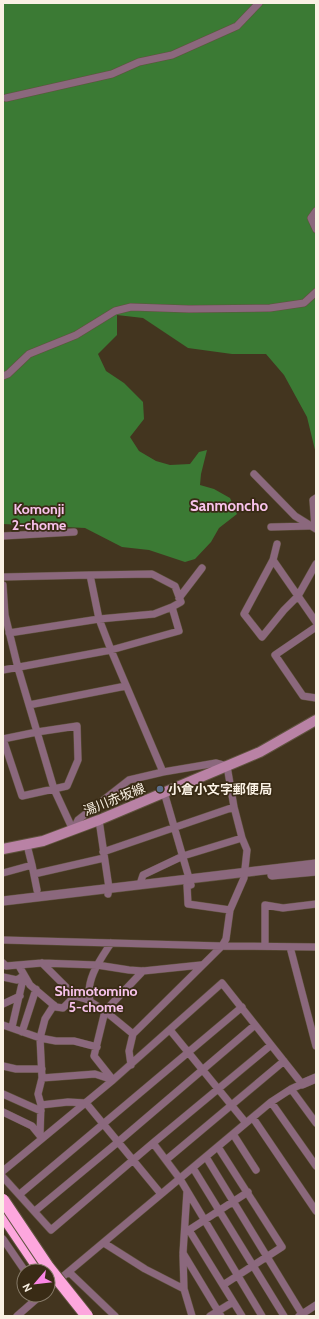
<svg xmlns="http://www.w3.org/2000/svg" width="319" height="1319" font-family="Cabin,'Noto Sans JP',sans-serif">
<rect width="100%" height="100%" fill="#43351f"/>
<path fill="#3b7a34" d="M3,3H316V454L307,417L284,375L266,354H232L188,348L143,318L117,315V335L98,354L106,371L124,383L143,402L144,419L130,437L139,451L156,461L170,465L190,464L199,452L207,450L201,474L200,485L214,489L230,498L237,514L219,528L211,542L195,559L185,562L149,550L122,547L85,528L3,524Z"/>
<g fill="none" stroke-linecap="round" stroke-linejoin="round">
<g stroke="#60533f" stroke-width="8">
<path id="minor" d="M6,98L112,74L139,62L172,55L237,26L259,3
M316,211L311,218L316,229
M3,376L8,374L29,354L76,335L115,311L131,307L189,309L270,308L304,303L316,292
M254,474L295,516L316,529
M271,527L309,526
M315,528L313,500L316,498
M3,536L74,532
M273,560L298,596L284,610L262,637L244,614Z
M273,560L277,544
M316,564L298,596L316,622
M90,575L152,574L175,586L181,602L172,607
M3,577L90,575L99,619L111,650L163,772L216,763L227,766L234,807L242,838L247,850L244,878L230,910L226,939L222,946L133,1034L129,1051L131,1065
M3,585L5,615L18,668L54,789L73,830
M179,598L202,568
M316,627L275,655L303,696L316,698
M3,670L111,650L179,631L172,607L154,614L99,619L9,633
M29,705L126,686
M77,726L78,760L67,786L22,796L3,739L37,732Z
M164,792L191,885
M99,820L109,888L108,894
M73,830L78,820L129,780L163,772
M27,845L32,865
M103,852L234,807
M3,873L32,865L37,890
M34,874L104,858
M140,884L143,875L183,856L242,838
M187,885L188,904L230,910
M3,940L222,946L316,947
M265,946V905L283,908L316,904
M290,947L316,1046
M3,963L6,966L42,963L97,965L129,970L143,971L201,965
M42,963L75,996L86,999L105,1011L133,1034
M19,966L30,985L56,1007L63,1008L75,996
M3,977L17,980L24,975
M90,1001C85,980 100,960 111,943
M3,1004L20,996
M3,1025L40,1038L56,1041H74L97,1047
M12,1027L24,975
M170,1030L246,1123
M22,1032L36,989
M3,1066L16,1069H42
M42,1078L95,1074L113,1080
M113,1080L94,1056L105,1011L143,971
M291,1089L316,1123
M3,1094L41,1111
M271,1102L316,1166
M41,1105L68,1102L86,1103L161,1194
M3,1112L32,1126L41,1137
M253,1118L316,1211
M233,1134L256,1170
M40,1135L41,1105L38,1094L42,1078L40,1038L45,1019L54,1005
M153,1143L271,1045
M218,1147L282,1247L223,1285
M206,1157L302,1314
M166,1160L284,1061
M193,1168L284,1316
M3,1171L113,1080L222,983L302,1084L291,1089L271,1102L48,1289
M3,1177L51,1230L153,1143L180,1179L262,1316
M187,1191L183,1253L221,1316
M20,1194L242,1007
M35,1211L118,1142L255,1025
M3,1239L25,1271
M104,1243L145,1269L184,1289L192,1316
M183,1255L184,1289
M69,1272L115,1316
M17,1316L41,1295
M210,1316L233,1302
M242,1316L189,1230L248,1192
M299,1316L316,1305"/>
</g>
<g stroke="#60533f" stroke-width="10">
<path id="tertiary" d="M272,875L316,871
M3,901L316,864
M302,1084L316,1078"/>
</g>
<g stroke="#60533f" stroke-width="12">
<path id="secondary" d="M3,849L43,841L99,820L260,752L316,720"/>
</g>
<g stroke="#60533f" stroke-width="14">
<path id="motorway" d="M3,1215L41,1271"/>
</g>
<use href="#minor" stroke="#8b687d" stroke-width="7"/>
<use href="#tertiary" stroke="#8b687d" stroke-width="9"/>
<use href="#secondary" stroke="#b982a5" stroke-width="10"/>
<use href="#motorway" stroke="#fda7de" stroke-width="12"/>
<g stroke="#60533f" stroke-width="14" stroke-linecap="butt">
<path id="motorway-bridge" d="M3,1200L48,1267L87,1316"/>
</g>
<use href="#motorway-bridge" stroke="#fda7de" stroke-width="12"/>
</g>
<circle fill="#5c6f8a" stroke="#392b15" stroke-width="1.5" cx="160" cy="789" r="4"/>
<g text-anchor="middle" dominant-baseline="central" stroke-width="3.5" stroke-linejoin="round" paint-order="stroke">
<g font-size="13" font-weight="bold" fill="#faf1e4" stroke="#392b15" text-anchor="start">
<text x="168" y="789">小倉小文字郵便局</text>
</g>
<g font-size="13" fill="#faf1e4" stroke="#392b15">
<text transform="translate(114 799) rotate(-22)">湯川赤坂線</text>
</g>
<g font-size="14" font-weight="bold" fill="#f8c3ec" stroke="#392b15">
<text x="39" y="509">Komonji<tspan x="39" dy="16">2-chome</tspan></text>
<text x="96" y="991">Shimotomino<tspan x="96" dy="16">5-chome</tspan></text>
</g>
<g font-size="15" font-weight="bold" fill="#f8c3ec" stroke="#392b15">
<text x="229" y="506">Sanmoncho</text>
</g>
</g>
<rect width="319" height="1319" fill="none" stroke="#faf1e4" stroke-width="8"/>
<g transform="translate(36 1283) rotate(242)"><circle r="19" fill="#392b15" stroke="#867a68"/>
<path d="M0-3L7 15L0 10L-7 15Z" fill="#fb86e5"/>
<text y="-6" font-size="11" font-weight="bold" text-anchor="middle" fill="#faf1e4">N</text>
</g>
</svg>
